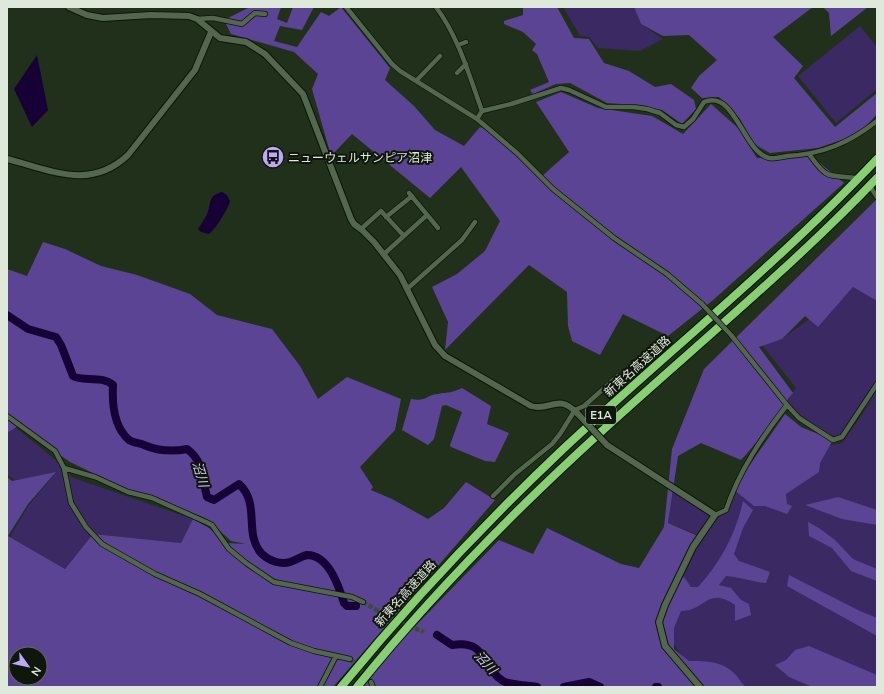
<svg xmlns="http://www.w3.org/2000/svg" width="884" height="694" font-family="Mulish,'Noto Sans JP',sans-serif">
<rect width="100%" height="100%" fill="#20301b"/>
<path fill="#3a2962" d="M563,7H634L641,24L663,39L640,51L598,48L589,37L580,36Z
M860,26L877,47V89L836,123L798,76Z
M853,287L877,301V687H720L687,663L659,623L694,548L717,514L727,510L740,484L785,414L825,446L842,443L875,396L842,437C817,435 800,419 785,401L796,388L762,345L782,339L809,319L818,327Z
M15,427L63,466L71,477L193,519L181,543L93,534L65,569L10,537L28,506L54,475L15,480L7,475V433Z
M673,492L713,516L698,535L668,523Z"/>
<path fill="#5c4494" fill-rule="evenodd" d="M250,7H281L277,19L287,23L293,7H314L302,30L280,26L274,41L297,47L321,12L329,16L341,7L390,68L385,80L414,106L435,130L464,146L480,127L485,129L541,177L569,152L536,102L561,92L598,108L652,116L683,134L711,104L738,128L757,158L809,154L844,183L712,301L668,336L623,314L600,355L572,341L568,326L567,292L529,265L445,350L448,322L432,287L457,274L485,251L500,221L461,167L430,198L352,134L331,156L312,89L318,74L294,52L231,34L224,20Z
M523,7H557L574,38L589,39L604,63L629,71L655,87L671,84L694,100L696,109L682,124L662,110L635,105L607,103L570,83L556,84L533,94L530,90L549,82L537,54L532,50L536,44L523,32L504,24V21L523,15Z
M634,7H813L773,37L803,66L794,78L835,127L877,93V114L859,134L818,148L770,153L754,144L740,119L719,97L702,98L691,88L699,76L717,60L689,35L663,36L641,24Z
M823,7H868L831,36L829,13Z
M877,199V301L853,287L818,327L805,316L782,339L759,347L793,393C787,399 785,404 780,411C768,428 755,445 741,460L701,443L678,456L668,523L698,536L677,580L684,577L691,587H698C721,562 736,533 743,501L753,510L743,528L734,554L739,561L770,572L766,583C752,582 740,577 726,576L719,585L731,588L741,600L749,604L751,615L735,621V605C706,586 707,611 681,611L674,628V649L689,661C707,661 723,661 736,675C739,679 742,684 746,687H362L387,655L499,540L533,554L547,528L621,564L639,568L664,527L672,449L704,369Z
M43,242L65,249L101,266L137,275L190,294L217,315L272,329L300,366L318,399L347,377L401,399L395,430L360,467L373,487L371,490L392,499L428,519L444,508L466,482L495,500L333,687H7V477L12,481L56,472L28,504L8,536L65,569L93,534L181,543L193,519L209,528L226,543L246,544L231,541L205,518L151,496L126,489L70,462L18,426L7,433V269L27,276ZM16,654H40V678H16Z
M462,388L491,406L487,424L509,433L495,462L485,461L451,447L450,445L462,412L446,405L442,406L434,439L428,445L402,430L411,399C427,402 425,395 438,394C449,392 452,393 462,388Z
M785,414L801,427L833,440L820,463L819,472L786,494L787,504L792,506L787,514L765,506H754L733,489Z
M838,497L877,510V525L842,519L805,505Z
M808,522L819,528L835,540L853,559L877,569V581L851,571L832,548L809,536Z
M789,575L860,611L877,618V636L787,586Z
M809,646L877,675V687L810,686L789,677L775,665L786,660L795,650Z"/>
<path fill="#160036" d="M37,55L48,110L32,127L14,89Z
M222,192L227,195L230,201C228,209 215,230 209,234L201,232L198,229C201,224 205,219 207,214C212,203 207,196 222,192Z"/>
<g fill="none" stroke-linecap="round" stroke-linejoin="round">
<path stroke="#160036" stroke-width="8" d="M7,315L28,329L56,337L61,345L73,376C82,382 102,375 113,385C112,403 114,427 129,440C133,443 140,443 144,445C158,451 172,452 187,449C204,461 202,479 207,497L214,500L239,484C261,504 243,534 262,554C269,561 281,565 290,562C296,560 302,556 307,555C329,555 339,587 344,603L347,606H356
M437,635L452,645C488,639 481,668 503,681C507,684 531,686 537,687
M564,687L589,682L600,687
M656,687H658"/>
<path stroke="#3c4c38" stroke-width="4.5" stroke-dasharray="4.5 2" stroke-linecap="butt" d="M363,602L392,619L424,632
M350,659L371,682"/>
<g stroke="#081805" stroke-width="6">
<path id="street" d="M346,7L392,64L400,71L477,119L517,153L553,189L614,238L667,274L702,304
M436,7C459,38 469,75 482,111
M197,19L213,18L242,24L255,13L265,14
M458,45L466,42
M457,73L466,64
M416,81L440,56
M477,119L482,111L511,104L561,88L569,90L606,107H633L647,109L660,113L676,125L684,127L693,119L704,102C735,89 743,152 769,158C774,159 782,157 787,156C823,154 849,143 877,121
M809,154C827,179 826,175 856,178
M871,188L877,197
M409,193L438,228
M386,217L412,196
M361,229L381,211L404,236
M384,254L427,215
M407,289L462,240L475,222
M787,405L799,418L833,440L842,437L877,384
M7,416L55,451L64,468L71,503L86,527L102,544L155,574L200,594L291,643L314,651L350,659
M64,468L95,477L128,492L152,498L206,522L212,525L229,549L246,563L274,582L352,597L363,602
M493,496L515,474L552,444L560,434L575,410L584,406L618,376
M715,515L726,510C739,471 762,437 787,405L731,335
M371,682L373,687
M320,687L336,656"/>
</g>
<g stroke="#081805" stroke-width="8">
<path id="secondary" d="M69,7L87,15L103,18L151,15L189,16L197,19L220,38L246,42L265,54L303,94L351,219L354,224L362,230L374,242L400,275L435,345L445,356L531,406C551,412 557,392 578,414
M7,159C51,170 90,191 128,155L195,70L211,32
M607,445L715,515L693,547L665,605L659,622L665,646L700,687"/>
</g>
<g stroke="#081805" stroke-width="10">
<path id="highway" d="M341,687C409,604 482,526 560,452C665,354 778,264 877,159
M357,687C431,595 515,510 602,431C694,347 791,268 877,178"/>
</g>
<use href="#street" stroke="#54674e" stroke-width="4.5"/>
<use href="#secondary" stroke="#54674e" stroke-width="6"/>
<use href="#highway" stroke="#88ce73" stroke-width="8"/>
<g stroke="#081805" stroke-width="6" stroke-linecap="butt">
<path id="street-bridge" d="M702,304L731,335"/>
</g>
<g stroke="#081805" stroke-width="8" stroke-linecap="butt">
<path id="secondary-bridge" d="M578,414L607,445"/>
</g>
<use href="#street-bridge" stroke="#54674e" stroke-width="4.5"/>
<use href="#secondary-bridge" stroke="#54674e" stroke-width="6"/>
</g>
<defs>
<g id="bus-disc" transform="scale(1.15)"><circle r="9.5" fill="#bcaaf5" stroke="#0f160c"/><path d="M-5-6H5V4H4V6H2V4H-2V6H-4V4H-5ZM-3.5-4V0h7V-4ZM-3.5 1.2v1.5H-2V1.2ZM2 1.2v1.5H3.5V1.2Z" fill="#111"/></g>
</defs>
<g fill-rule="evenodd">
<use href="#bus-disc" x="273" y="157"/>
</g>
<g text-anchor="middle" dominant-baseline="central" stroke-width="4" stroke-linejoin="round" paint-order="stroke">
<rect fill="#0f160c" stroke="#a0aa9d" stroke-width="1" x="586" y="406" width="30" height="18" rx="3"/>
<g font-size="11" font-weight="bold" fill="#dee9db">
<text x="601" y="415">E1A</text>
</g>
<g font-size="12" fill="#dee9db" stroke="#0f160c" text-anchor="start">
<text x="288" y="157">ニューウェルサンピア沼津</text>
</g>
<g font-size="12" fill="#dee9db" stroke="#0f160c">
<text transform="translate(637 366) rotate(-42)">新東名高速道路</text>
<text transform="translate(405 593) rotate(-48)">新東名高速道路</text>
</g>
<g font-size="13" font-style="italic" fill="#cfc5f2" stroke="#0f160c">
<text transform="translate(201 474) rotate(74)">沼川</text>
<text transform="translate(486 662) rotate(47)">沼川</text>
</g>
</g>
<rect width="884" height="694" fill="none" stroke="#dee9db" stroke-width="16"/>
<g transform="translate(28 666) rotate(123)"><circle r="19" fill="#0f160c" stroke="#626a5f"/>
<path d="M0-3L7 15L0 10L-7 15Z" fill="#bcaaf5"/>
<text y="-6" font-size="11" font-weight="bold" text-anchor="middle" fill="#dee9db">N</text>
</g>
</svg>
